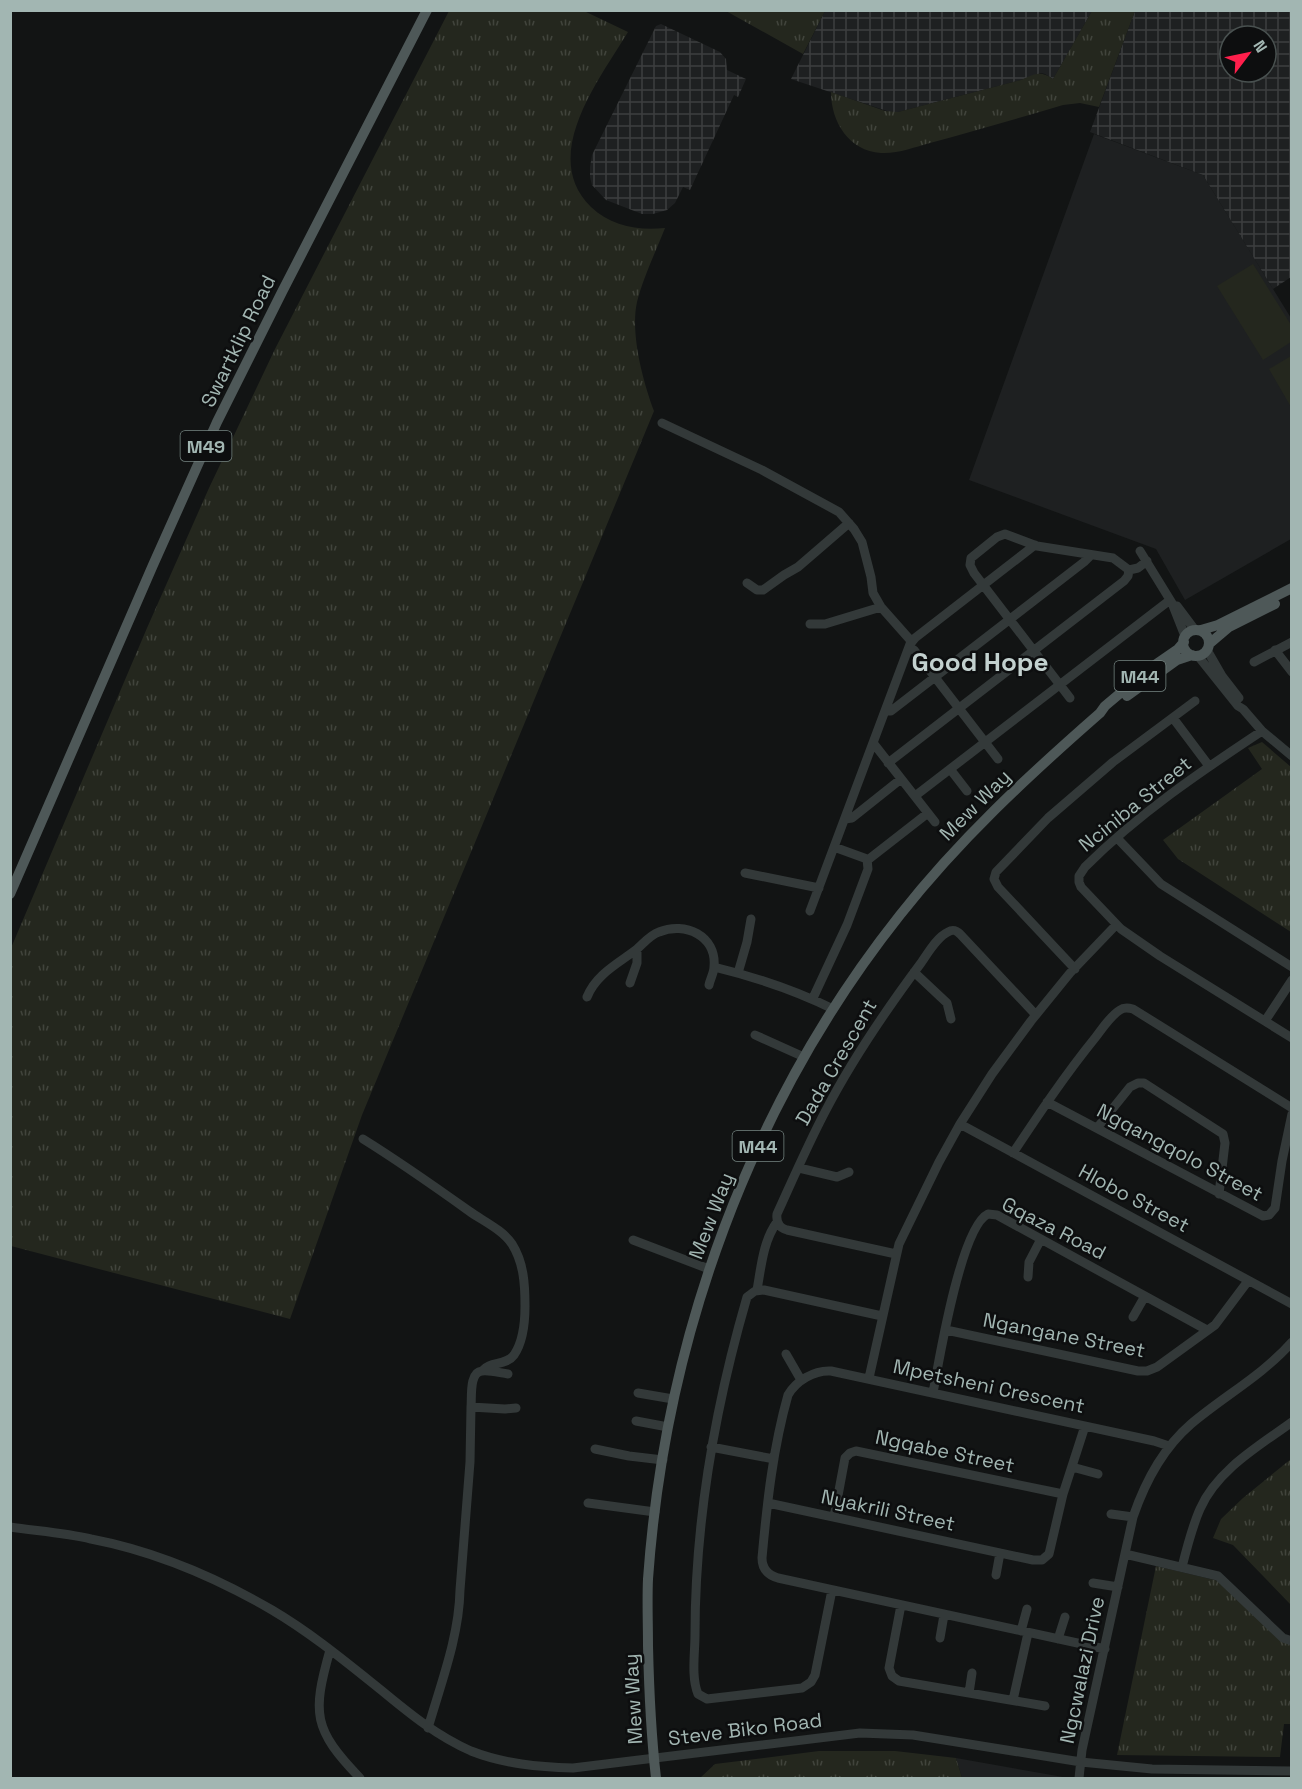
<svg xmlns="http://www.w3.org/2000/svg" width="1302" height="1789" font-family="'Space Grotesk',sans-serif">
<defs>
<pattern id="industrial-grid" width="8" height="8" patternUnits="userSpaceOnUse" patternTransform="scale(1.5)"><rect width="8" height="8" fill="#1e2021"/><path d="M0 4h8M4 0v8" fill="none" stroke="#3c3e3f"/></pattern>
<pattern id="grass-tufts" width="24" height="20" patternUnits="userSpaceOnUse" patternTransform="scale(1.5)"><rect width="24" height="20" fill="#24271e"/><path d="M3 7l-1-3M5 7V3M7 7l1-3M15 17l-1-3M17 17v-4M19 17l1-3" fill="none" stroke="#41443c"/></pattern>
</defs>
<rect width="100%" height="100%" fill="#121414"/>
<path fill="#1e2021" d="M1094,134L1203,175L1291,318V539L1185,600L1156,549L969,480Z
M956,1758L1063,1777V1778H962Z"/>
<path fill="url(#industrial-grid)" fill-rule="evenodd" d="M825,11H1092L1053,79L1045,74L1041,73L1021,80L898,112H890L791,79Z
M1135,11H1291V277L1273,289L1203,175L1090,132ZM1230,36H1266V72H1230Z
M661,24L720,52L726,59L727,70L746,79L738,97L734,95L690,190L683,187L675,203L667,210L653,214H642L606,200L592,185L590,177V167L592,155L656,26Z"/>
<path fill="url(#grass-tufts)" d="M449,11H584L628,32C599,80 539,156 591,207C611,226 638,231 665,228C656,251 643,278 637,302C630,333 643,382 654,411L362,1115L290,1319L11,1246V948L147,628L209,488L275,349Z
M726,11H825L803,54Z
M1092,11H1135L1099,107L1080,103L1063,105C1019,118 975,131 930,143C915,147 897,154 881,153C849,151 831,122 831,92L885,111L898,112L1021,80C1035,74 1040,70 1053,79Z
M1262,742L1291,767V932L1178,859L1163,840L1262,769L1248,748Z
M1291,1459V1605L1233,1545L1213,1538L1221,1519L1243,1498Z
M1156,1566L1219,1581L1291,1643V1724H1284L1280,1757L1117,1755Z
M819,1751H895L956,1758L962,1778H700L715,1764Z"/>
<path fill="#24271e" d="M1253,264L1291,325V342L1263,360L1217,286Z
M1291,356V407L1269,369Z"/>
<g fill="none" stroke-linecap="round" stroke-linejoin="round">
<path stroke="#333939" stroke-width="9" d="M662,423L762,470L839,512L854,529L862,542L871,577L873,593L881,607L912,642
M1140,551L1172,603L1185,636
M747,583L757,590H763L784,575L798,567L849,523
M1177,606L1195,630
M810,624H825L881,607
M909,647L914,650L998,759
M1207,650L1222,676L1239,698
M1275,650L1292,672
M1198,656L1238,706L1243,709L1262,731L1292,756
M1254,662L1292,642
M1070,698L974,573L970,565L971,558L997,537L1005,534L1037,546L1113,558L1129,570L1138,568L1147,561
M886,711H891L1084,562L1091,555
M1173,718L1209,766
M1262,731C1200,772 1138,814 1085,867L1079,876V882L1081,887L1121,929L1160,956L1292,1038
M874,744L935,822
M888,763L1124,581L1128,576L1129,570
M950,769L967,791
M915,796L1170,600
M845,819L852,818L901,779
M1117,838L1161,884L1292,967
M834,847L867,859H869L928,813
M745,873L819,888
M810,911L910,644L915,638L1035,545
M714,967C755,977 795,990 833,1009
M1075,969L998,887L994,879L996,872L1048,818L1113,762L1195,701
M914,972L947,1003L951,1019
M738,973L747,942L751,919
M630,983L637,963V949
M587,997C596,974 619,963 637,949C644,943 650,935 659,932C685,921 717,936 714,967C714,973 710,979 709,985
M813,998L847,925L868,869L867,859
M1265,1021L1292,980
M755,1035L804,1057
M1047,1102L1263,1216L1269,1215L1275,1208L1282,1161L1292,1114
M960,1124L1292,1304
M1097,1128L1130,1087L1138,1083H1144L1223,1134L1225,1143L1219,1194
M363,1139C400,1162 434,1186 469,1211C483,1221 503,1230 512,1244C524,1263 525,1285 525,1306C525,1321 523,1342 514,1355C506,1366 490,1361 482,1371
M1013,1153C1039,1114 1065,1075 1095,1038C1102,1029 1110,1016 1120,1010C1124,1007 1129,1008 1133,1009L1292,1108
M799,1168L837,1177L849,1172
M633,1240L709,1269
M896,1254L787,1230C779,1228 776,1222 777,1214C793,1179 808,1144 826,1110C853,1058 886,1010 921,963C928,953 937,937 948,932C953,929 956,930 960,934L1036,1015
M1028,1277L1029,1262L1041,1239
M757,1290C761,1268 763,1241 777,1222
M1133,1317L1145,1296
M946,1330L1138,1371H1147L1157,1367L1215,1325L1248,1281
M786,1354L801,1380
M869,1378L899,1244L939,1162L960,1124L992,1074L1031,1021L1070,973L1116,925
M638,1393L673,1399
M933,1393C939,1360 961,1227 988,1214L997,1215L1207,1330
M471,1407C472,1397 469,1372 482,1371C490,1370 500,1373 508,1374
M636,1421L668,1427
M711,1447L774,1459
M595,1449L629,1456L663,1460
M1072,1467L1098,1474
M588,1503L655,1512
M768,1503L1033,1560H1042L1049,1554L1063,1494L1085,1426
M1111,1514L1133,1517
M834,1517L845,1458L850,1453L856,1451L1063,1494
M10,1527C37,1531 65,1533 91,1539C154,1551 217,1578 272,1610C311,1633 346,1662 381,1690C410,1714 437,1736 471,1751C504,1764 539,1767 573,1768L860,1733L913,1735L1081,1762L1152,1769L1292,1771
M1125,1554L1218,1576L1283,1638L1292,1641
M1182,1567C1187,1547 1192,1527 1200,1509C1217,1470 1259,1446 1292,1422
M996,1575L1000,1553
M1093,1583L1118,1587
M832,1590L815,1675L811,1682L802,1688L707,1699L698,1694C691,1677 695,1653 695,1635C695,1520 715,1407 747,1297L755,1291L764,1290L882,1316
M901,1605L889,1668L892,1676L899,1681L1045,1706
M1021,1631L1027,1609
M940,1638L944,1615
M1058,1639L1065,1617
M1105,1649L778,1578C768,1575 762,1569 762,1558C767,1503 773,1448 788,1395C796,1381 814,1370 831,1371L1154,1441L1169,1446
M330,1650C312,1714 313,1729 360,1778
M969,1693L972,1673
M1013,1700L1028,1633
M428,1728C441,1683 459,1637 460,1590L470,1462L471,1407L505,1409L516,1408
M1079,1778L1082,1750L1133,1517C1145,1482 1162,1449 1191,1424C1224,1396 1263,1375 1292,1342"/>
<path stroke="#4e5858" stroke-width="10" d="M1201,630L1218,625L1292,588
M1183 643a13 13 0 1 1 26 0a13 13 0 1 1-26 0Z
M1209,644L1229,627L1275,604
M1127,696L1177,660L1192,655
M10,894L153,565L217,422L282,292L427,10
M656,1778C651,1734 649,1690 648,1646C648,1623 647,1601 648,1579C665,1339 750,1104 900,915C959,840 1028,776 1100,713L1105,706L1149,669L1178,649L1184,642"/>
</g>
<g text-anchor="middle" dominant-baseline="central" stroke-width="5" stroke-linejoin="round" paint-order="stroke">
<g fill="#0d0e0f" stroke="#758481" stroke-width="1.5">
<rect x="180.5" y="431" width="51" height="30" rx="4.5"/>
<rect x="1114.5" y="661" width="51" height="30" rx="4.5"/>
<rect x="732.5" y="1131" width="51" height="30" rx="4.5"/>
</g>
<g font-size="18" font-weight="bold" fill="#a2b6b2">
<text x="206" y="446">M49</text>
<text x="1140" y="676">M44</text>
<text x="758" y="1146">M44</text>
</g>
<g font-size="20" fill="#a2b6b2" stroke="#0d0e0f">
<text transform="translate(238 341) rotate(-64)">Swartklip Road</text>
<text transform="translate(1135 804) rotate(-39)">Nciniba Street</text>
<text transform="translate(975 805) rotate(-45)">Mew Way</text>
<text transform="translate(836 1062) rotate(-60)">Dada Crescent</text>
<text transform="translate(1180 1152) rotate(28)">Ngqangqolo Street</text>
<text transform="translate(1134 1198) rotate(28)">Hlobo Street</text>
<text transform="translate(711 1216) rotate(-69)">Mew Way</text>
<text transform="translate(1054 1228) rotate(27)">Gqaza Road</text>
<text transform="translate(1064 1335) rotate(11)">Ngangane Street</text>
<text transform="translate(989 1386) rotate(12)">Mpetsheni Crescent</text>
<text transform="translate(945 1451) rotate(12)">Ngqabe Street</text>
<text transform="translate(888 1510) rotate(12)">Nyakrili Street</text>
<text transform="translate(1082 1670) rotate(-78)">Ngcwalazi Drive</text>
<text transform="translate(633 1699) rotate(-93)">Mew Way</text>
<text transform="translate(745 1729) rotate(-7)">Steve Biko Road</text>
</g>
<g font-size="26" font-weight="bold" fill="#c3d1cf" stroke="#0d0e0f">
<text x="980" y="662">Good Hope</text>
</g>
</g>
<rect width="1302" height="1789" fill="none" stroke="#a2b6b2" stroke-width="24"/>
<g transform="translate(1248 54) rotate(58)"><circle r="28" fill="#0d0e0f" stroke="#495150" stroke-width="1.5"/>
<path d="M0-4.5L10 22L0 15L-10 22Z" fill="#ff1f4c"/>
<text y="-9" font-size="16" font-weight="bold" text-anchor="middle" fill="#a2b6b2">N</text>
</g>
</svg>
